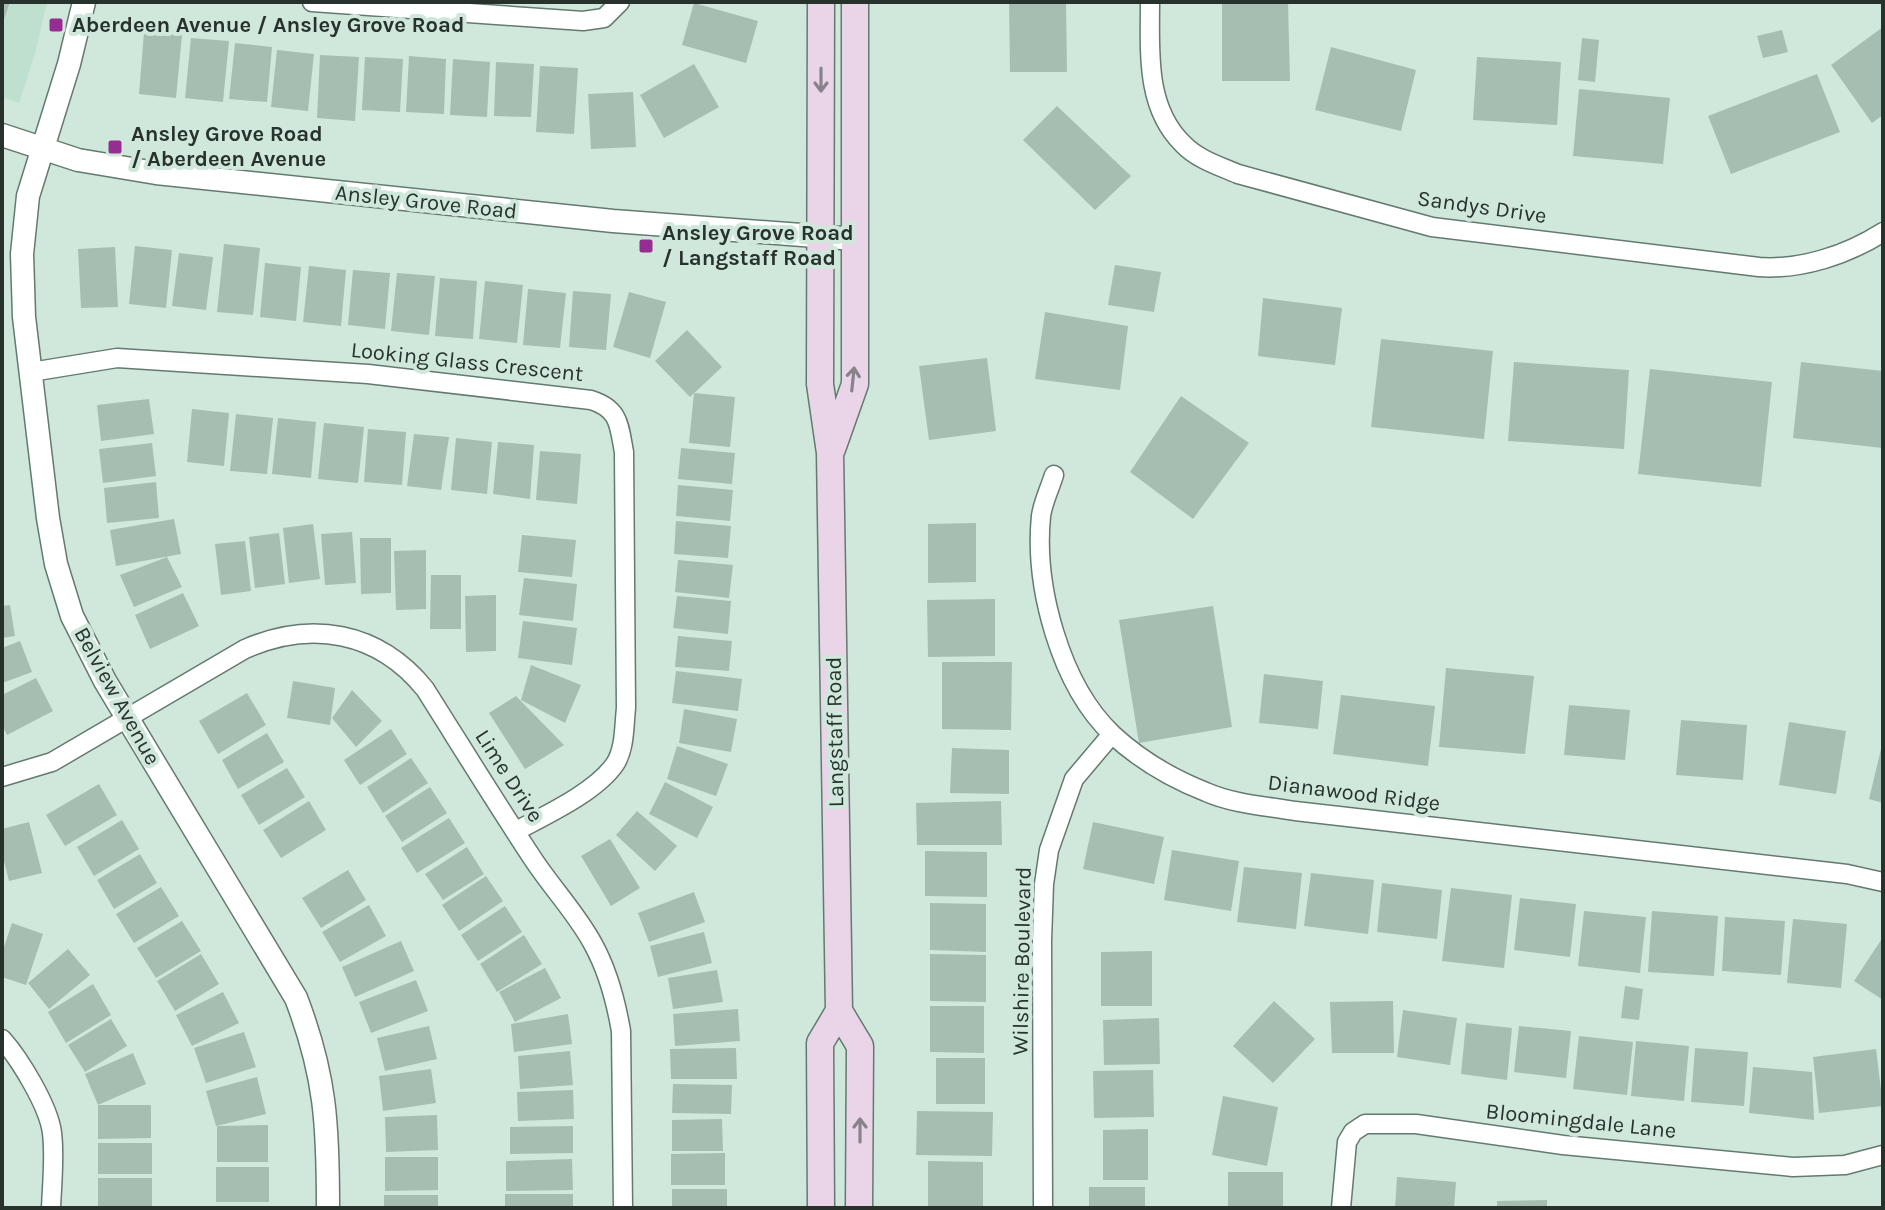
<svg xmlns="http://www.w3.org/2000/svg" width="1885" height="1210" font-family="Karla,sans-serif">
<rect width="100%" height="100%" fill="#cfe8db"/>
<path fill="#bfe0cf" d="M2,2H47L36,50L19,103L2,97Z"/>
<path fill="#a6beb1" d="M2,2H10L2,25Z
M1009,2H1066L1067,72H1010Z
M1222,2H1288L1290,81H1222Z
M694,3L758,21L746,63L682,45Z
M1883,27V115L1872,123L1831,65Z
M1782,30L1788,52L1763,58L1757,36Z
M144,32L182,35L176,98L139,94Z
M191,38L229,41L223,102L185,98Z
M1582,38L1599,40L1595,82L1578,80Z
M235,43L272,47L267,102L229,99Z
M1331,47L1416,70L1401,131L1315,110Z
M277,50L314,54L308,111L271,107Z
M320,55L359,57L355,121L317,118Z
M409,56L446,59L444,114L406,112Z
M365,57L403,59L400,112L362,110Z
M1477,57L1561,62L1557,125L1473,120Z
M453,59L490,62L487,117L450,115Z
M496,62L534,64L531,117L494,116Z
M694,64L719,107L664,138L640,95Z
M540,66L578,68L574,134L536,132Z
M1817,74L1840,132L1731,174L1708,116Z
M1579,89L1670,98L1663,164L1573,156Z
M633,92L636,147L591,149L588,94Z
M1057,106L1131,176L1095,210L1023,140Z
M224,244L260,248L253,315L217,312Z
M135,246L172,250L166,308L129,304Z
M115,247L118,307L81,308L78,249Z
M179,253L213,257L206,310L172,306Z
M265,263L301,267L296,321L260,317Z
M1115,265L1161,272L1154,312L1108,305Z
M309,266L346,270L341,326L303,322Z
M353,270L390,273L385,329L348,325Z
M397,273L435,276L429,335L391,331Z
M440,278L477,281L473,339L435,336Z
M485,281L523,285L517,343L479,339Z
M528,289L566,293L560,348L523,345Z
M573,291L611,294L606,350L569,347Z
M629,292L666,302L650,358L613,347Z
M1263,298L1342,308L1335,365L1258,356Z
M1045,312L1128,326L1120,390L1035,379Z
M687,330L722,367L690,397L655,361Z
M1381,339L1493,351L1484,439L1371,427Z
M987,358L996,431L929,440L919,366Z
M1514,362L1629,370L1624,449L1508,441Z
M1801,362L1883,371V448L1793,438Z
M1650,369L1772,382L1761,487L1638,474Z
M694,393L735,397L730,447L689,443Z
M1181,396L1249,443L1193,519L1130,472Z
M149,399L154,434L101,441L97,405Z
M192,409L229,413L224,466L187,462Z
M236,414L273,418L267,474L230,471Z
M278,418L316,422L311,478L272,474Z
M324,423L364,427L358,483L318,479Z
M368,429L406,432L402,485L364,482Z
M414,434L449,437L441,490L407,486Z
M456,438L492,442L487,494L451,490Z
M498,442L534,445L530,499L493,494Z
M152,443L156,476L103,483L99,449Z
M681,448L735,453L732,484L678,479Z
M540,451L581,454L577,504L536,500Z
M156,482L159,518L107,523L104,488Z
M678,485L733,490L730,521L676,516Z
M174,519L181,554L116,566L110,530Z
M676,521L731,526L728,558L674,554Z
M976,523V582L928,583V524Z
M313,524L320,579L289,583L283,528Z
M352,532L356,583L325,585L321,534Z
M279,533L285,584L255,588L249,537Z
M522,535L576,540L572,577L518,572Z
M360,538H391V593L361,594Z
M245,541L251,591L221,595L215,544Z
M426,550V609L396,610L394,551Z
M167,557L182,587L134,607L120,575Z
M678,560L733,565L729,598L675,592Z
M431,575H461V629H430Z
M524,578L577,584L573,621L519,615Z
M183,593L199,626L150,649L135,615Z
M496,595V651L466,652L465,596Z
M677,596L731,601L728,634L673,628Z
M995,599V656L928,657L927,600Z
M10,605L15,636L2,638V606Z
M1213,606L1232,727L1139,743L1119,620Z
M523,621L577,628L572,665L518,658Z
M678,636L732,641L729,671L675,667Z
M20,641L32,672L2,683V648Z
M942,662H1012L1011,730L942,729Z
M531,665L581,685L565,723L521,700Z
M1446,668L1534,676L1525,754L1439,747Z
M676,671L742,679L738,711L672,703Z
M1264,674L1323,681L1318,729L1259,723Z
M36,678L53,711L7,735L2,725V695Z
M293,681L335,688L330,725L287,718Z
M352,690L382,721L356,747L332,718Z
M247,693L266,725L218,754L199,721Z
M1341,695L1435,706L1428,766L1333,754Z
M516,696L564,745L525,769L489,713Z
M1569,705L1630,710L1625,760L1564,755Z
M684,709L737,719L731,752L679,743Z
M1681,720L1747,725L1743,780L1676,775Z
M1789,722L1846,731L1836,794L1779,785Z
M391,729L407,754L360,785L344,760Z
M267,733L284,762L238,789L222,760Z
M1882,745H1883V803L1869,799Z
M677,746L728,764L716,796L667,779Z
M952,748L1009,750V794L950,793Z
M411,758L428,783L383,813L367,787Z
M287,768L305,797L259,825L241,795Z
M665,782L713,807L697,838L649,814Z
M99,784L117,815L65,846L46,815Z
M430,787L447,813L402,842L385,816Z
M309,801L326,830L281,858L263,830Z
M1001,801L1002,845H917L916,803Z
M637,811L677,846L655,871L616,835Z
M449,818L465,843L417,873L401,848Z
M122,820L139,849L94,876L77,847Z
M29,822L42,873L9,881L2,853V829Z
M1093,822L1164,837L1154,884L1083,869Z
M610,839L640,888L611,906L581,856Z
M467,847L484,874L443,900L425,874Z
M1172,850L1239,861L1231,911L1164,900Z
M925,851L987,852V897L925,896Z
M140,854L157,883L114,909L97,880Z
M1244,867L1302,873L1296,929L1237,922Z
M348,870L366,900L321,928L302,898Z
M1311,873L1374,880L1368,934L1304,926Z
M486,876L503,901L459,931L442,905Z
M1382,883L1442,890L1437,939L1377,932Z
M161,887L179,916L134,943L116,914Z
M1451,888L1512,895L1504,968L1442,961Z
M694,892L705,922L649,942L638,913Z
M1520,898L1576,904L1570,957L1514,950Z
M930,903L986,904V952L930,950Z
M369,905L386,936L340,962L322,932Z
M505,906L522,932L478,961L461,935Z
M1584,911L1646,917L1640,973L1578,966Z
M1652,911L1718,916L1714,976L1648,972Z
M1725,917L1785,921L1781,975L1722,971Z
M1793,919L1847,924L1841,988L1787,983Z
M182,921L201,951L156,978L137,948Z
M12,923L43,934L26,985L2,977V953Z
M704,932L712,963L658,977L650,946Z
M524,935L542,964L497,992L480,964Z
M1883,937V1000L1854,981Z
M401,941L414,971L355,997L342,967Z
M68,949L90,975L49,1009L28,983Z
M1152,951V1006H1101V952Z
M201,954L219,984L175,1011L157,981Z
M930,954L986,955V1002L930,1001Z
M545,968L561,998L515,1022L499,992Z
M717,970L723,1002L673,1009L668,978Z
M416,980L428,1011L371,1033L359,1002Z
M93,984L111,1015L66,1043L48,1012Z
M1625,986L1643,989L1639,1020L1621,1018Z
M223,992L239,1023L192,1046L176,1015Z
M1274,1001L1315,1039L1273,1083L1233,1046Z
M1393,1001L1394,1053H1332L1330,1002Z
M930,1006H984V1053L930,1052Z
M738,1009L740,1041L675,1046L673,1014Z
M1403,1010L1457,1018L1450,1065L1397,1057Z
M568,1014L572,1044L514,1052L511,1024Z
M1159,1018L1160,1064L1104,1065L1103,1020Z
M111,1019L127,1046L85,1072L68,1045Z
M1466,1023L1512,1028L1507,1080L1461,1074Z
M429,1026L437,1059L385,1071L377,1038Z
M1519,1026L1571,1031L1566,1078L1514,1072Z
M244,1032L256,1067L206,1083L194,1048Z
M1579,1036L1633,1042L1627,1095L1573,1089Z
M1636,1041L1689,1046L1684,1101L1631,1096Z
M736,1048L737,1079H671L670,1049Z
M1695,1048L1748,1052L1744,1106L1691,1102Z
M1876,1049L1883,1106L1819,1113L1813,1057Z
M570,1051L573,1085L520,1089L518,1056Z
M133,1053L146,1084L98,1105L85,1074Z
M936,1058H985V1104H936Z
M1753,1067L1812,1072L1814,1120L1749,1113Z
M431,1069L436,1103L383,1111L379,1076Z
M1153,1070L1154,1117L1094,1118L1093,1071Z
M257,1077L266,1114L216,1126L206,1091Z
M673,1084L732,1085L731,1114L672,1113Z
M573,1090L574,1119L518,1121L517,1092Z
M1223,1096L1278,1107L1267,1166L1212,1155Z
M98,1105H151V1138L98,1139Z
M917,1111L993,1112L992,1156L916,1155Z
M437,1115L438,1150L386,1152L385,1117Z
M722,1119L723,1151H672V1120Z
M268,1125V1162H217V1126Z
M573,1126V1153L510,1154V1127Z
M1148,1129V1180H1103V1130Z
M98,1143H152V1174H98Z
M725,1153V1185H671V1154Z
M385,1157H438V1190L385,1191Z
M572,1159L573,1190L506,1191V1161Z
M928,1161L983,1162V1208H928Z
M216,1167H269V1202H216Z
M1228,1172H1283V1208H1228Z
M1397,1177L1456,1182L1454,1208H1395Z
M98,1178H152V1208H98Z
M1089,1187H1145V1208H1089Z
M672,1189H727V1208H672Z
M505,1194H573V1208H505Z
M384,1195H438V1208H384Z
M1547,1200V1208H1497V1201Z"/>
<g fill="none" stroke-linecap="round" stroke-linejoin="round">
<g stroke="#647a6f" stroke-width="21">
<path id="minor" d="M312,2L583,21L604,18L620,2
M1150,2C1150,51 1145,107 1183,144C1197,159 1219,166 1238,174L1432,227L1759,267C1801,270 1847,255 1883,232
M31,372L117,358L368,374L591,400C620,409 619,426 624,452L626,708C624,726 625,749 615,764C596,792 546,815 516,831
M1054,475C1050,488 1043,502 1041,516C1034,586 1060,685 1113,735C1139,759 1173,779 1206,792C1233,804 1266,806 1295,811L1847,874L1883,882
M2,777L52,762L245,649C311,620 378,631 425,689C461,746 496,803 533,859C552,888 577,914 593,944C608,971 616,1002 621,1031L623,1208
M2,1039C20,1059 49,1107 52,1133C55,1157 52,1183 51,1208
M1043,1208L1042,941L1044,884L1049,850L1074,779L1112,734
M1341,1208L1347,1142L1353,1132L1365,1124H1416L1563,1145L1793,1167L1845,1165L1883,1155"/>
</g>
<g stroke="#647a6f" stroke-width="25">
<path id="tertiary" d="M84,2L69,64L28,196L22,254L24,317L48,518L56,564L72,616L105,681L296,998C326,1076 328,1126 328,1208
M2,135L78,160L156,173L613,221L855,239"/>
</g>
<g stroke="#647a6f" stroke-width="29">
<path id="secondary" d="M821,2L820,384L830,453L839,1011L860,1046L859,1208
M832,449L855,384V2
M821,1208L820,1043L839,1011"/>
</g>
<use href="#minor" stroke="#fff" stroke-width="18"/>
<use href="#tertiary" stroke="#fff" stroke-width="22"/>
<use href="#secondary" stroke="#e9d4e8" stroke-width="26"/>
</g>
<defs><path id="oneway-shaft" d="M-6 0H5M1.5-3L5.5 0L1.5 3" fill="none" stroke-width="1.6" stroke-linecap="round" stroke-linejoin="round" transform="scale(2)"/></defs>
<g stroke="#88838a">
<use href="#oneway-shaft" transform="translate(821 80) rotate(90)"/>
<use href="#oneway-shaft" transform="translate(853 379) rotate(-84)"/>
<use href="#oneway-shaft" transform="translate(860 1130) rotate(-90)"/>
</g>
<g fill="#962d91" stroke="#cfe8db" stroke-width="3">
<rect x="48" y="17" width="16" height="16" rx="4"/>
<rect x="107" y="139" width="16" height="16" rx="4"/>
<rect x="638" y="238" width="16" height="16" rx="4"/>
</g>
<g text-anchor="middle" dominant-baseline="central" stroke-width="8" stroke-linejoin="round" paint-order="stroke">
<g font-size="22" font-weight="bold" fill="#28322d" stroke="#cfe8db" text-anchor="start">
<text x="72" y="25">Aberdeen Avenue / Ansley Grove Road</text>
<text x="131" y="134">Ansley Grove Road<tspan x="131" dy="25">/ Aberdeen Avenue</tspan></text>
<text x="662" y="233">Ansley Grove Road<tspan x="662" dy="25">/ Langstaff Road</tspan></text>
</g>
<g font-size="22" fill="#28322d" stroke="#cfe8db">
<text transform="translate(426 202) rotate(6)">Ansley Grove Road</text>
<text transform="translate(1482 207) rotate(8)">Sandys Drive</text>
<text transform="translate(467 362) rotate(6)">Looking Glass Crescent</text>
<text transform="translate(117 696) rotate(61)">Belview Avenue</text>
<text transform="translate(835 732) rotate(-91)">Langstaff Road</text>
<text transform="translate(509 776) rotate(57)">Lime Drive</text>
<text transform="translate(1354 793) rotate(7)">Dianawood Ridge</text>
<text transform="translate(1022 961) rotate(-89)">Wilshire Boulevard</text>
<text transform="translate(1581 1121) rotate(6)">Bloomingdale Lane</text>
</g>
</g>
<rect width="1885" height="1210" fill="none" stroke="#28322d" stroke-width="8"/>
</svg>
